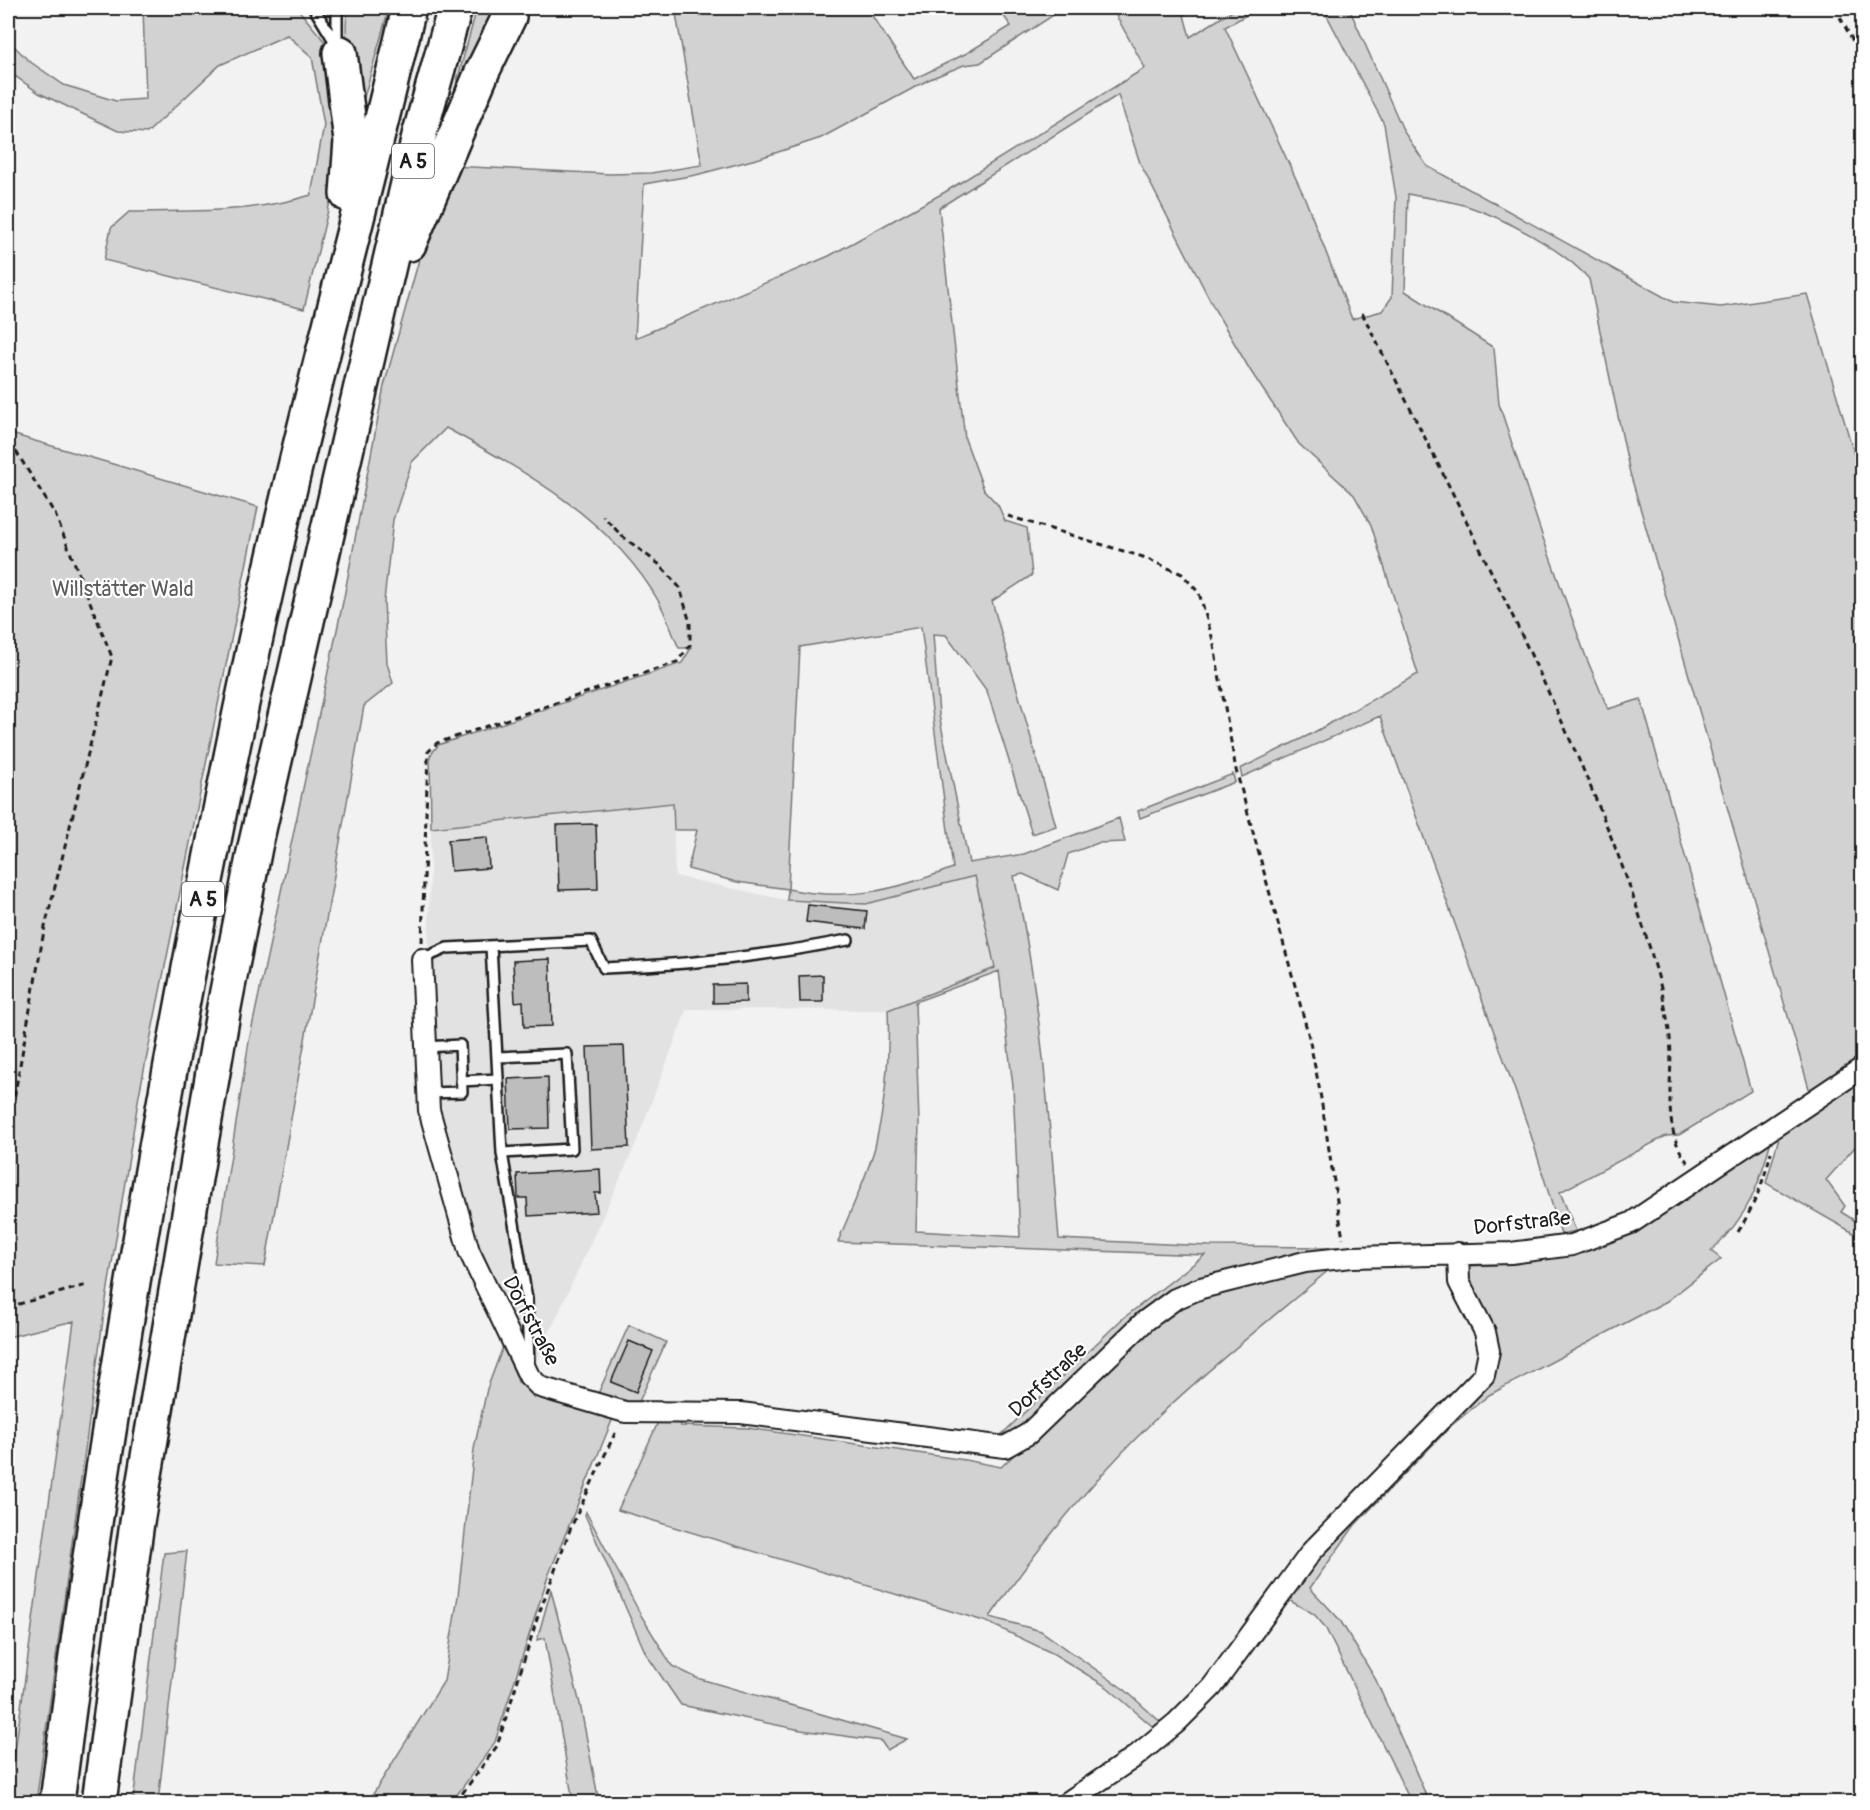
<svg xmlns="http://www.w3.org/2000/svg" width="1870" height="1810" font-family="Pangolin,sans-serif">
<rect width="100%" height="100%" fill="#f2f2f2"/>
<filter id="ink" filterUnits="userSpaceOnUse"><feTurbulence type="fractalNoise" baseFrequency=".0167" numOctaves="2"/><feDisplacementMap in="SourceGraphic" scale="12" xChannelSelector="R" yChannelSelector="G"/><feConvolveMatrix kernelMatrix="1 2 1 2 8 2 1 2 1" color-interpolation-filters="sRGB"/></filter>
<g filter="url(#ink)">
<path fill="#e2e2e2" d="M673,803L675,876L795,902L866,904L976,876L995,968L888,1010L687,1009L634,1148L536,1362L522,1341L479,1245L438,1110L428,957L431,828Z"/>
<path fill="#d2d2d2" stroke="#777" stroke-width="1.5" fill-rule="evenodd" d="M143,8H297L325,42L331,55L339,165L304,309L104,260L111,228L129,212C188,211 254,213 311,195L324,125L312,57L287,35L220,65L147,133L118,131L39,93L8,71V21L10,42L29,61L64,85L116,101L146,99Z
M348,8H389L363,101C353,74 341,36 348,8Z
M477,8H502L446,121Z
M675,8H867L914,79L967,53L1011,26L998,8H1056L1058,12L980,63L964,65L930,79L821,138L760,158L696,175L644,184L635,338L829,256L945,192L1145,68L1112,8H1182L1190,37L1237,8H1259L1225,27L1304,196L1352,319L1382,311L1392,297L1396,197L1384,124L1323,8H1349L1404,132L1427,166L1673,302L1721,307L1807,294L1862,481V1061L1810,1092L1630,473L1589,279C1564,250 1504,218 1467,206C1448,200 1427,198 1408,194L1405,291L1494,348L1499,404L1542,535L1586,657L1608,709L1641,699L1751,1091L1679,1135L1666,1136L1560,1192L1576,1231L1561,1234L1530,1132L1380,716L1242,777L1240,769L1311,734L1418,674L1371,525L1354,495L1299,444L1250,370L1215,310L1140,163L1118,95L939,208L965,439L984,490L998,505L1005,521L1027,528L1032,575L992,601L1056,826L1032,834L987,691L946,635L933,634L939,715L969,863L1024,854L1119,818L1125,842L1098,843L1068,854L1058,890L1023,874L1014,876C1041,996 1049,1118 1059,1239L1209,1246L1339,1247L1341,1253L1198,1282L1037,1417L1018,1430L1002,1434L1121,1320L1205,1255L838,1242C850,1211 866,1179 875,1147C886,1101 890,1057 888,1010L995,968L975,876L866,904L787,900L788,889L737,882L688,869L697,830H674L673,803L431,828L430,756L438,745L682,663L691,648H679C672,633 667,617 659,602C613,520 525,471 446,428L412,462L393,520L384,601L387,663L393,683L364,706L265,1266L214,1263L249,1041L344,597L384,386L430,220L452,166L610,174L651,173L702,165ZM921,627L953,868C895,890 850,902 788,889L800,647ZM999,971L1013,1086L1020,1237L916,1231L919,1123L915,1002Z
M8,433L258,507L139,1095L104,1313L36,1802H8L74,1321L8,1337Z
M1233,774L1235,782L1140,818L1138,811Z
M1862,1073V1139L1826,1180L1845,1206L1841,1212L1862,1225V1238L1766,1183L1782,1127Z
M1773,1133C1760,1183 1750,1215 1711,1251L1721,1259L1667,1301L1489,1395L1452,1425L1355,1525L1310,1588L1340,1620L1376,1680L1429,1802H1411L1325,1627L1314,1614L1283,1597L1487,1373L1465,1283L1467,1266L1496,1265L1514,1258L1595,1242Z
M1336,1264C1278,1313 1218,1360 1163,1412C1098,1473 1041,1543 990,1617L1041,1631L1125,1690L1165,1726L1159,1732L1107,1687L1054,1654L987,1622L618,1510L660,1418L684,1417L680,1426L748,1428L965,1460L1001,1467L1129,1347L1180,1304L1233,1286Z
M629,1325L666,1342L638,1404L597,1396Z
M505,1341L518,1382L613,1418L547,1579L495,1742L452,1802H368L444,1681L458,1596L474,1449L487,1389Z
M586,1512L642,1617L672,1666L697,1678L907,1739L887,1750L881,1741L801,1730L681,1705L646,1654L585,1515Z
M187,1551L158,1802H133L164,1553Z
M551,1590L580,1704L599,1802H573L545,1638L537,1640Z"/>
<path fill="#bdbdbd" stroke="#1c1c1c" stroke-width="1.5" d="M596,824L598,889L559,890L557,825Z
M487,837L489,868L451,871L448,840Z
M808,905L867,911L865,929L806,922Z
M550,959L552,1026L524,1027L523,1001L515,1002L513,961Z
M823,975V1002H800L799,976Z
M746,984V1002L713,1003V985Z
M624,1046L629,1147L591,1149L587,1047Z
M548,1077L549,1128L510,1129L508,1079Z
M600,1169L601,1193H595L597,1212L528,1216L527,1198H518L517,1174Z
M629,1341L653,1351L636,1392L611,1382Z"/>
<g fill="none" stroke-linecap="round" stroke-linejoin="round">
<g stroke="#1c1c1c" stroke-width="14">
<path id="service" d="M314,8L339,49
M337,41V8
M491,946L502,1153L527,1299L529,1367
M422,959L447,948L591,941L604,968C687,965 767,956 848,940
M426,1047L460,1045L462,1092L428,1093
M497,1057L567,1054L572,1149L502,1153
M461,1081L498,1079"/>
</g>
<g stroke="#1c1c1c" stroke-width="24">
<path id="minor" d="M422,959L429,1110L469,1251L529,1376L540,1387L625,1412L741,1413L1005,1447L1028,1434L1145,1321L1175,1299L1201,1288L1305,1262L1352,1257L1511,1253L1572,1245L1631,1223L1862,1068
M1068,1802L1136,1756L1176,1723L1212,1687L1312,1551L1484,1375L1489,1351L1485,1332L1459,1282L1458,1253"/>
</g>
<g stroke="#1c1c1c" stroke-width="38">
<path id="motorway" d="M340,53L351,141L347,194
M409,244L483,70L509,17
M57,1802C105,1416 172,1032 253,651C299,435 358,222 409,8
M99,1802L137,1522L224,1007L255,847L377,317L419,136L455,8"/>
</g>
<path stroke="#1c1c1c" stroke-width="3" stroke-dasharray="6 4.5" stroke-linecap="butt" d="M1835,8L1860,54
M1862,36L1859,45L1862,60
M1362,313C1417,422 1472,530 1524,640C1574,746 1623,853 1655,966C1662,989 1667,1014 1670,1038C1674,1080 1660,1128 1688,1163
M8,444L17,453L55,514L112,657L44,931L8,1132
M1008,516L1143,557L1182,574L1199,593L1213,640L1236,770L1308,1033L1319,1086L1343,1239
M422,942L428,752L437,743L677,662L690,645V623L680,588L660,565L622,536L603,516
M1738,1232C1754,1206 1764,1181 1771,1152
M8,1307L87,1285
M456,1802L497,1746L538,1616L571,1527L617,1429"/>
<use href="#service" stroke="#fff" stroke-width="9"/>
<use href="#minor" stroke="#fff" stroke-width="20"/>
<use href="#motorway" stroke="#fff" stroke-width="33"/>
</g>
</g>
<g text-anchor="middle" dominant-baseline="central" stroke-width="4.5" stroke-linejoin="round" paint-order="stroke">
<g fill="#fff" stroke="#606060" stroke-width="1.5">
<rect x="392" y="144" width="42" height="34" rx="4.5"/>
<rect x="182" y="882" width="42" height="34" rx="4.5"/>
</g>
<g font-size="20" font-weight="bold" fill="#1c1c1c">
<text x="413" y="161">A 5</text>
<text x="203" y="899">A 5</text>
</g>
<g font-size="21" fill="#5c5c5c" stroke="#fff">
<text x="123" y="589">Willstätter Wald</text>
</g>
<g font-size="21" fill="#1c1c1c" stroke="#fff">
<text transform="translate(1522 1223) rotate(-6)">Dorfstraße</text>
<text transform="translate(531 1321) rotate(62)">Dorfstraße</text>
<text transform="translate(1048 1380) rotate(-43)">Dorfstraße</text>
</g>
</g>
<rect width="1870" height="1810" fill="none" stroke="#fff" stroke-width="30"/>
<rect x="15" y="15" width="1840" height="1780" fill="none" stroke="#1c1c1c" stroke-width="2" filter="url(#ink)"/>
</svg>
